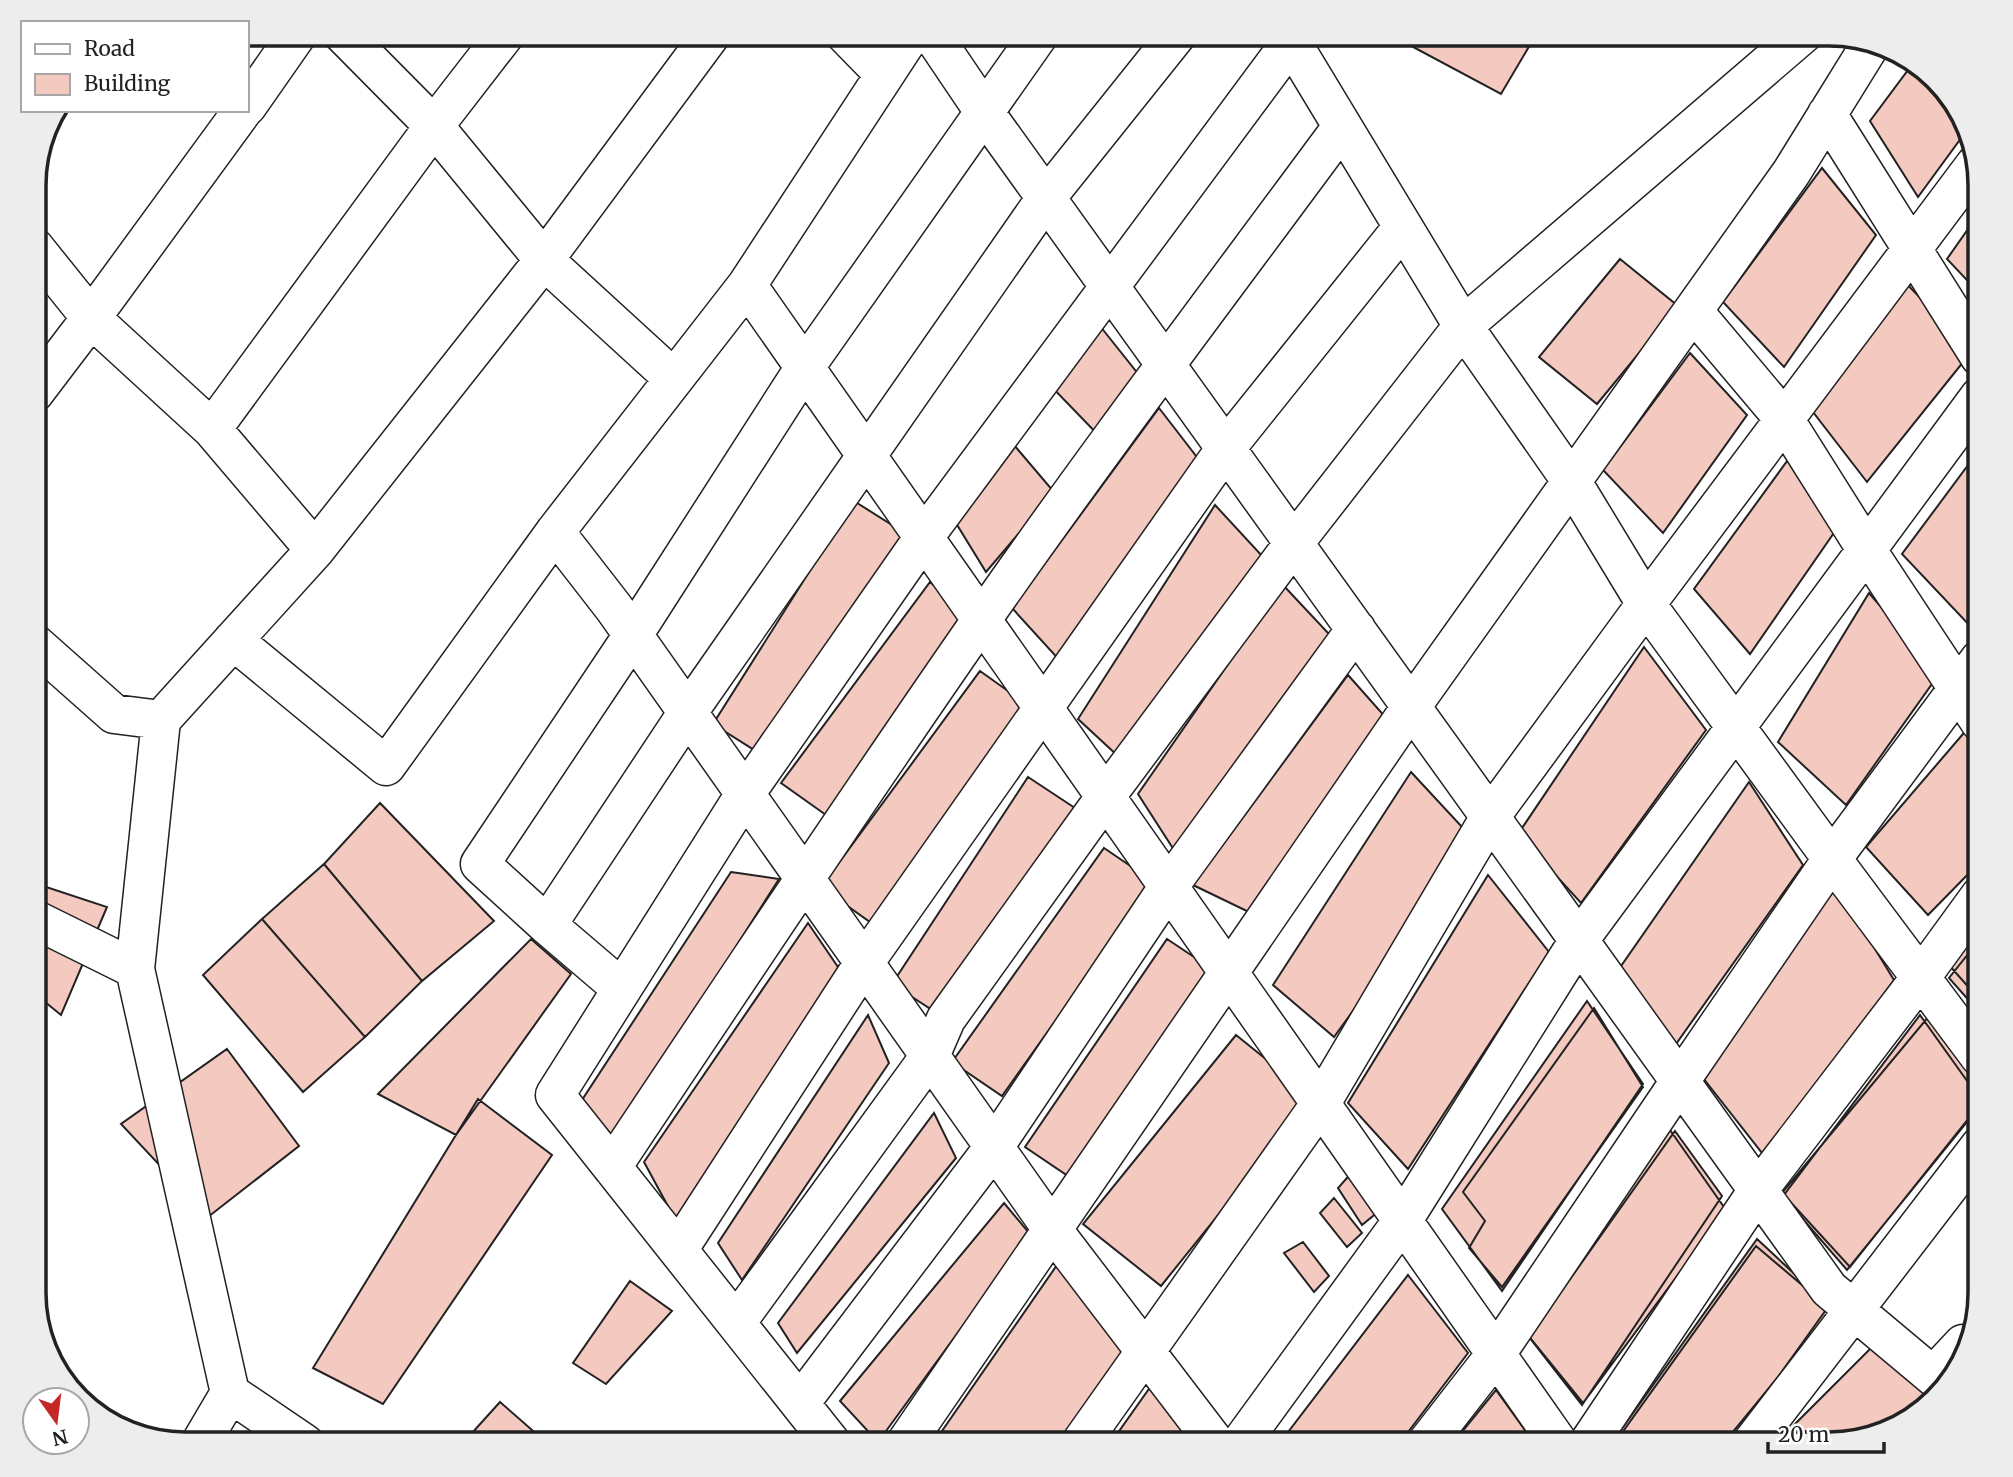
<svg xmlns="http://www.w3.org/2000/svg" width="2013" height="1477" font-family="Merriweather,serif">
<rect width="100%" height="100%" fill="#fff"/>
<path fill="#f3c9c0" stroke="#222" stroke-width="2" d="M1387,33H1537L1501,94Z
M1914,62L1920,64L1964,117L1967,130L1918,197L1870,121Z
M1822,168L1876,235L1784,367L1723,302Z
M1980,212V294L1947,259Z
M1620,259L1678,306L1597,404L1539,357Z
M1898,275L1972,351L1867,482L1803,399Z
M1096,321L1147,385L1103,440L1045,380Z
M1690,353L1747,415L1663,533L1603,470Z
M1159,408L1203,465L1062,663L1012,608Z
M1008,438L1054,492L986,572L951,515Z
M1980,449V618L1972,628L1902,554Z
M1790,457L1838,527L1750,654L1694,589Z
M854,501L911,537L770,760L713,724Z
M1215,505L1264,558L1119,757L1078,719Z
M930,582L975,620L826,815L781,783Z
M1283,585L1329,634L1174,850L1138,794Z
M1869,593L1939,674L1846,805L1778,742Z
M1644,647L1706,730L1581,903L1518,834Z
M980,671L1029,706L870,922L821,887Z
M1348,675L1388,720L1255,915L1193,885Z
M1969,727L1980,743V862L1928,915L1866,847Z
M1411,772L1476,842L1334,1037L1273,985Z
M1028,777L1081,812L946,1019L892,984Z
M1749,782L1803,865L1676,1044L1619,969Z
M380,803L494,921L422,981L324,864Z
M1104,848L1154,882L1002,1096L952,1062Z
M324,864L422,981L365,1037L262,919Z
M731,872L779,879L614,1138L582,1100Z
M1488,875L1549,952L1408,1169L1348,1103Z
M34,883L107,907L61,1015L34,993Z
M1837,887L1894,980L1766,1158L1696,1069Z
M262,919L365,1037L303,1092L203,975Z
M808,923L840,970L676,1221L644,1162Z
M1980,930V1000L1948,964Z
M531,939L571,974L456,1135L378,1094Z
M1167,939L1212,969L1071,1178L1025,1147Z
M1980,939V1013L1949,978Z
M1587,1001L1643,1084L1502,1291L1442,1209Z
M1594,1008L1643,1087L1502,1287L1469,1248L1485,1221L1463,1192Z
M868,1015L889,1063L742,1280L718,1243Z
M1920,1015L1980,1099V1104L1850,1267L1784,1195Z
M1929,1016L1980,1090V1106L1847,1270L1781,1194Z
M1236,1035L1313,1097L1161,1286L1083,1224Z
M227,1049L299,1146L208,1217L121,1124Z
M478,1099L552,1155L383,1404L313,1368Z
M934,1113L956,1158L797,1353L778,1323Z
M1670,1130L1726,1210L1583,1403L1518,1323Z
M1675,1131L1722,1196L1582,1405L1529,1337Z
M1354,1170L1379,1211L1362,1225L1338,1188Z
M1334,1198L1362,1233L1347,1247L1320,1213Z
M1004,1203L1030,1234L878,1442L840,1401Z
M1757,1239L1833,1310L1723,1444H1611Z
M1303,1242L1329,1276L1314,1292L1284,1253Z
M1756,1246L1828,1307L1730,1444H1614Z
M1057,1265L1128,1354L1061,1444H933Z
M1408,1275L1468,1353L1399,1444H1279Z
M630,1281L672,1311L606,1384L573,1363Z
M1884,1335L1927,1394L1902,1423L1896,1428L1829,1444H1775Z
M46,1343L107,1418L93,1413L53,1368Z
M1151,1386L1191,1444H1110Z
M1496,1390L1535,1444H1452Z
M500,1402L548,1444H462Z"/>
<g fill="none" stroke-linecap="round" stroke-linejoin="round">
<g stroke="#222" stroke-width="41">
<path id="minor" d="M342,33L434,126L544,260L674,379
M844,33L884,74
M931,33L985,113L1829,1289L1946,1387
M1286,33L1463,326L1572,482L1646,604L1832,859L1980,1057
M247,106L298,33
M1827,114L1980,357
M34,247L91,318L212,429L315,550
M747,285L1559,1444
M1693,311L1784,419L1866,549L1980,722
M34,393L91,318L243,110
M212,429L434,126L506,33
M555,532L614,608L1052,1229L1216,1444
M233,640L386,766L555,532L747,285L912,33
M34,643L114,714L161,720
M34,919L135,969L230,1393L305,1444
M547,925L688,712L1046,198L1178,33
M135,969L161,720L315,550L544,260L712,33
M622,989L547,925L480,864L633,635L805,367L1040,33
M612,1167C733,985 855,802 980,622C1097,454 1221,291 1342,127
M678,1250L864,963L1226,448L1403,227
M736,1323L930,1056L946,1019L1106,796L1294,543L1463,326L1804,33
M1933,1376L1963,1344
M800,1403L994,1147L1169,886L1356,629
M200,1444L230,1393
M832,1444L555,1095L745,794L924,537L1291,42
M905,1444L1411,707L1791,173L1869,47
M1080,1444L1321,1103L1490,817L1646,604L1975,165
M1240,1444L1403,1220L1579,940L1980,396
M1426,1444L1496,1354L1680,1081L1832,859L1980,659
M1588,1444L1758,1190L1921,977L1980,896
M1751,1444L1980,1146"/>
</g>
<use href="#minor" stroke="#fff" stroke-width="38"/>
</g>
<path d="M0 0H2013V1477H0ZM185 46H1829A139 139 0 0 1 1968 185V1293A139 139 0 0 1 1829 1432H185A139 139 0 0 1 46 1293V185A139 139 0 0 1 185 46Z" fill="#ededed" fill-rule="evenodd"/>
<path fill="none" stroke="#222" stroke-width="3.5" d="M185 46H1829A139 139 0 0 1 1968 185V1293A139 139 0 0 1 1829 1432H185A139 139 0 0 1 46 1293V185A139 139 0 0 1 185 46Z"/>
<rect x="21" y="21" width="228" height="91" fill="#ffffff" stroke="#a7a7a7" stroke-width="2"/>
<rect x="35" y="44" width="35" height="10" fill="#ffffff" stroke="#a7a7a7" stroke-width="2"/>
<text x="84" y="56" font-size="21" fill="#222222">Road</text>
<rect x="35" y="74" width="35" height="21" fill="#f3c9c0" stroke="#a7a7a7" stroke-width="2"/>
<text x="84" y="91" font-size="21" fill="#222222">Building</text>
<g transform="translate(56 1421) rotate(166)"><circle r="33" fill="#ffffff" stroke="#a7a7a7" stroke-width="2"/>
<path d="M0-5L12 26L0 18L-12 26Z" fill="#c62828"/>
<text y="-10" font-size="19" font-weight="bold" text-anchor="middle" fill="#222222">N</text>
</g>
<path d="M1768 1442v10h116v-10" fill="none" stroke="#222222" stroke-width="3.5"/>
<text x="1778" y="1442" font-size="21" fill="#222222" stroke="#ffffff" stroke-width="5" paint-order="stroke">20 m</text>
</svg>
